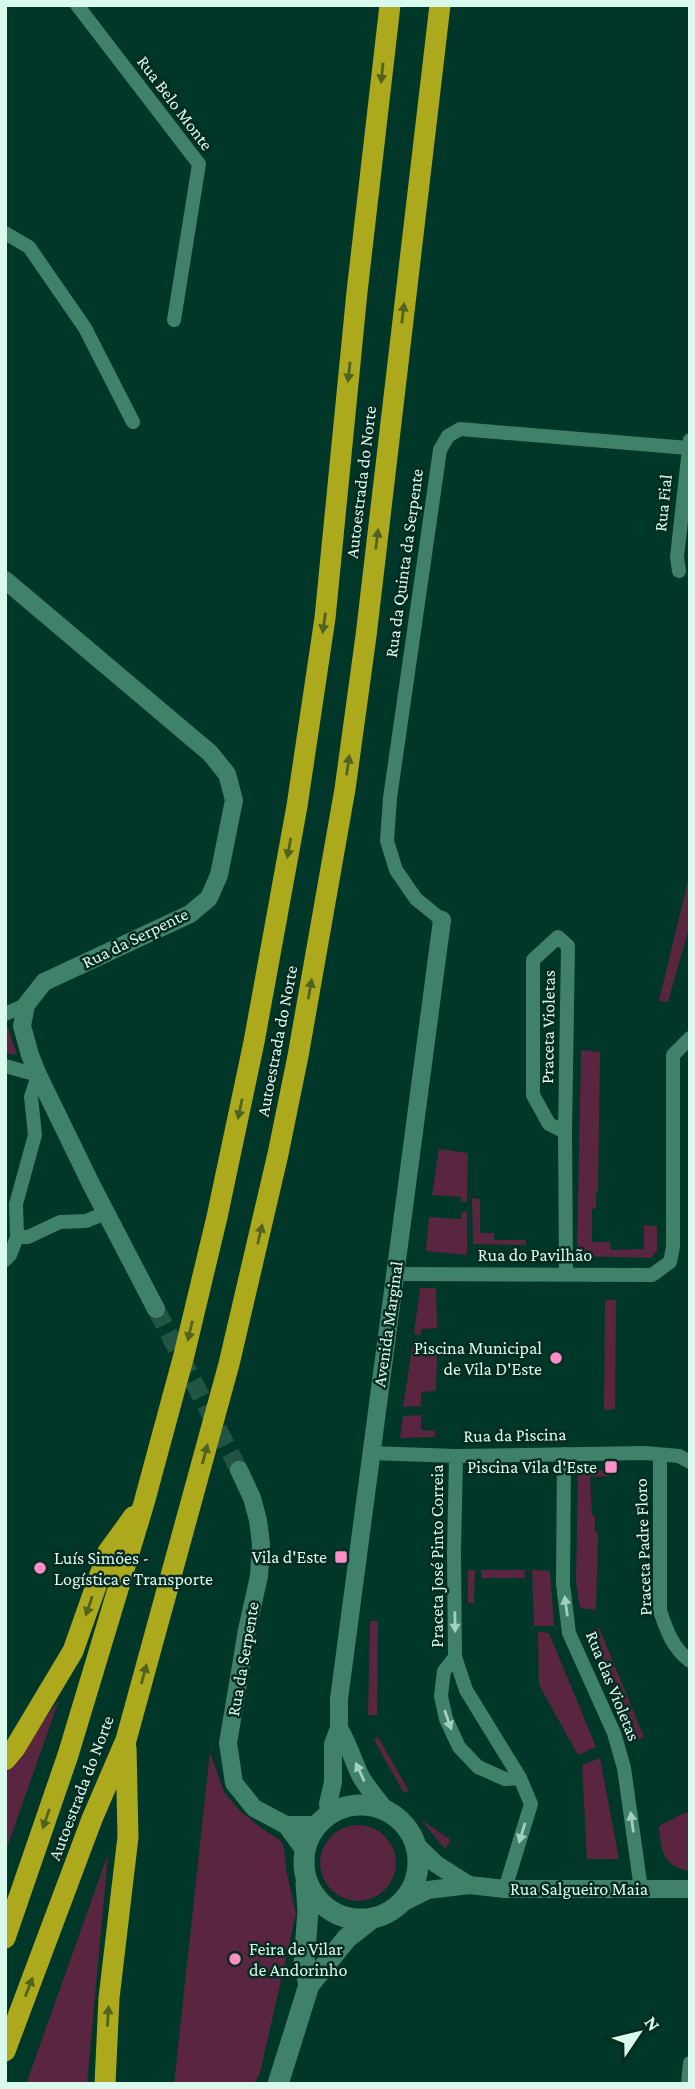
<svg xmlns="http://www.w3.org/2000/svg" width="695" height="2089" font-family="'Crimson Pro',serif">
<rect width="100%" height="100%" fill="#003728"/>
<path fill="#592541" d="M690,872V925L668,1002L659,1001Z
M8,1027L17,1055L5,1053V1029Z
M581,1050L600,1052L598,1192H596V1208L592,1209V1242H610L611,1250L644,1249V1225L657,1226V1251L651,1258L577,1256Z
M439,1149L468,1153L467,1202H461V1197L432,1195Z
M472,1198L480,1199V1233H494V1240H526V1245L473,1244Z
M462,1212H467V1255L426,1251L429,1217L461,1219Z
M420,1288H436L437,1328L421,1329V1335L414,1334Z
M605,1300H616L615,1409L604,1410Z
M413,1342L421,1343V1349L437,1350L436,1391L421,1392V1406L403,1407Z
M421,1415V1430L435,1431V1437L400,1438L403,1416Z
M578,1470H609V1476L590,1477L592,1515L595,1516V1532L598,1533L596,1610L580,1608L576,1583Z
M468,1570H475L474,1603H468Z
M481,1570H525V1578H482Z
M532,1570L550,1571L554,1626H534Z
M370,1621H378L377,1715H368Z
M599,1628L644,1737L636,1741L591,1629Z
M538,1632L549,1633L596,1747L578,1755L539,1685Z
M59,1700L5,1853V1774Z
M378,1737L409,1791L404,1793L374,1740Z
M210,1752L224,1792L239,1810L260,1827L280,1840L284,1847L286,1869L296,1914L260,2073L254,2084H174Z
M600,1758L619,1859H587L582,1765Z
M686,1812L690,1814V1871C662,1867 661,1849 659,1826Z
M421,1820L451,1840L445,1849Z
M320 1863a38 38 0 1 1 76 0a38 38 0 1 1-76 0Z
M108,1854L87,2084H26Z"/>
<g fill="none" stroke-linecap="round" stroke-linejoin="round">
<path stroke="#215445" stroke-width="18" stroke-dasharray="18 9" stroke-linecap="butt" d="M156,1309L239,1470"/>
<path stroke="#40816a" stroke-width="14" d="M77,5L199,164L174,320
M5,233L29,247L85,328L133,422
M679,571L677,557L690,440
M442,920L416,899L396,870L387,841L390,798L440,450L448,436L460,429L688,448
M5,1014L26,1005
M5,1066L38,1075L31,1097L35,1135L16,1204L17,1237L10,1255L5,1260
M565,1132L568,946L558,937L533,960V1095L549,1124L565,1132L566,1274
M17,1237H28L60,1222L86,1221L106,1213
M395,1274L652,1275L670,1262L673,1247V1055L690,1038
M370,1453L456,1456L645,1453L679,1456L690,1462
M564,1454L563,1584L569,1633L614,1733L624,1768L641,1889
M660,1455V1611C667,1631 672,1647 690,1661
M456,1456L454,1552L455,1657L466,1690L520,1778L531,1804L505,1889
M455,1657L444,1671L441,1696L446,1719L459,1747L478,1767L505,1779L520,1778
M688,2084L690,2063"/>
<path stroke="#40816a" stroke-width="18" d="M5,580L210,753L227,774L234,800L219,875L209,898L190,914L44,982L26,1005L22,1026L30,1055L38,1075L92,1186L156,1309
M239,1470L252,1498L258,1520L261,1544L259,1576L247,1630L228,1743L234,1783L254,1808L286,1825H317
M339,1728C349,1745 352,1758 360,1775C367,1788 378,1800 387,1812
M329,1815L328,1804L333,1782V1744L339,1728V1699L442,920
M286,1825L305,1851
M414,1843L436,1864L469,1885
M400,1904L428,1890L469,1885L505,1889H690"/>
<path stroke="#40816a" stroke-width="21" d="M304 1862a57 57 0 1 1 114 0a57 57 0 1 1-114 0Z
M306,1883L308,1911L304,1964L309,1985
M278,2084L309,1985L347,1938L371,1919"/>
<path stroke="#aca91d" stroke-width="21" d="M5,1760L15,1748L73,1651L108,1552L134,1516
M5,1938L68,1755L144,1503L184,1355L217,1217L254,1042L297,806L325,618L357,292L390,5
M5,2051L92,1819L126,1740L229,1364L278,1154L298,1056L345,789L366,636L440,5
M105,2084L109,1998L128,1837L126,1748"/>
</g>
<defs><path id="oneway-solid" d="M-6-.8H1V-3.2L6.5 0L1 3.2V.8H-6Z" transform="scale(1.75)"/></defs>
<g fill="#51641f">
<use href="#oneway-solid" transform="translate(382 73) rotate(96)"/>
<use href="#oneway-solid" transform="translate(403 313) rotate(-83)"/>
<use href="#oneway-solid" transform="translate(349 372) rotate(96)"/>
<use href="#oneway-solid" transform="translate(377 539) rotate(-83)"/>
<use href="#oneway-solid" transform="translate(324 623) rotate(98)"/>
<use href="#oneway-solid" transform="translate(348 765) rotate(-82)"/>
<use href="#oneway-solid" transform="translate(289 848) rotate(100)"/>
<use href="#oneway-solid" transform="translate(310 989) rotate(-80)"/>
<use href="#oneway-solid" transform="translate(240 1109) rotate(102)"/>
<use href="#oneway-solid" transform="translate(260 1234) rotate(-77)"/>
<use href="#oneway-solid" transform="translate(190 1331) rotate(103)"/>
<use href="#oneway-solid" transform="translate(205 1454) rotate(-75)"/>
<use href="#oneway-solid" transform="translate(89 1606) rotate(109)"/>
<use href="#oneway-solid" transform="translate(144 1674) rotate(-75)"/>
<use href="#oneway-solid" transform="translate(46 1819) rotate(109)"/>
<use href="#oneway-solid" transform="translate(29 1987) rotate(-69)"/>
<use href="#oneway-solid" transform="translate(108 2016) rotate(-87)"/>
</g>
<g fill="#a3cfbe">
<use href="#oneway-solid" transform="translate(566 1606) rotate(-98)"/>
<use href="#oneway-solid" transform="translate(455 1622) rotate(89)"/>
<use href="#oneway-solid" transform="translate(448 1720) rotate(71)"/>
<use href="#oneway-solid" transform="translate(360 1772) rotate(-115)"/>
<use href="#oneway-solid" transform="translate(632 1822) rotate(-98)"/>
<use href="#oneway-solid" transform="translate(522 1833) rotate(107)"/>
</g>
<g fill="#fa8fc7" stroke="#072b20" stroke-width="2.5">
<circle cx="556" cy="1358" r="7"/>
<rect x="604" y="1460" width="14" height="14" rx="3.5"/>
<rect x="334" y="1550" width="14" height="14" rx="3.5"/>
<circle cx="40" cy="1568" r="7"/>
<circle cx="235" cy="1959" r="7"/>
</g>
<g text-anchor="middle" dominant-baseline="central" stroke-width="5" stroke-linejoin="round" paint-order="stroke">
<g font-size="18" fill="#d9f9ec" stroke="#072b20">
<text transform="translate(175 103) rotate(53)">Rua Belo Monte</text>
<text transform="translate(361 482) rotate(-83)">Autoestrada do Norte</text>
<text transform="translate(663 503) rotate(-84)">Rua Fial</text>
<text transform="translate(404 563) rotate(-82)">Rua da Quinta da Serpente</text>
<text transform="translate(135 938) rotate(-26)">Rua da Serpente</text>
<text transform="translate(548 1027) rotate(-89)">Praceta Violetas</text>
<text transform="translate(277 1041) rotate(-79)">Autoestrada do Norte</text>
<text x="535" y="1255">Rua do Pavilhão</text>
<text transform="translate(388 1324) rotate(-82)">Avenida Marginal</text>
<text transform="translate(515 1435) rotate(-1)">Rua da Piscina</text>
<text transform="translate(643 1547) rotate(-92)">Praceta Padre Floro</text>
<text transform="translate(437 1556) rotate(-90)">Praceta José Pinto Correia</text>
<text transform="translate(243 1659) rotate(-80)">Rua da Serpente</text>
<text transform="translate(613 1686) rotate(68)">Rua das Violetas</text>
<text transform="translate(81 1788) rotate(-69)">Autoestrada do Norte</text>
<text x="579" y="1889">Rua Salgueiro Maia</text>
</g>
<g font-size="18" fill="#d9f9ec" stroke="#072b20" text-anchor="end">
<text x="542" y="1348">Piscina Municipal<tspan x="542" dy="21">de Vila D'Este</tspan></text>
<text x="597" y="1467">Piscina Vila d'Este</text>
<text x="327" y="1557">Vila d'Este</text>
<text x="54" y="1558" text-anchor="start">Luís Simões -<tspan x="54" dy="21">Logística e Transporte</tspan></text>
<text x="249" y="1949" text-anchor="start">Feira de Vilar<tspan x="249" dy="21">de Andorinho</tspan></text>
</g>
</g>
<rect width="695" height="2089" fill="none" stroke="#d9f9ec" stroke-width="14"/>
<g transform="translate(639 2033) rotate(55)" stroke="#072b20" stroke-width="5" paint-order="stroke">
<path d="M0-5L12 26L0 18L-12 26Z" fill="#d9f9ec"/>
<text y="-10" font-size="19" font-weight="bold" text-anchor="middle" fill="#d9f9ec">N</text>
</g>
</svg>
